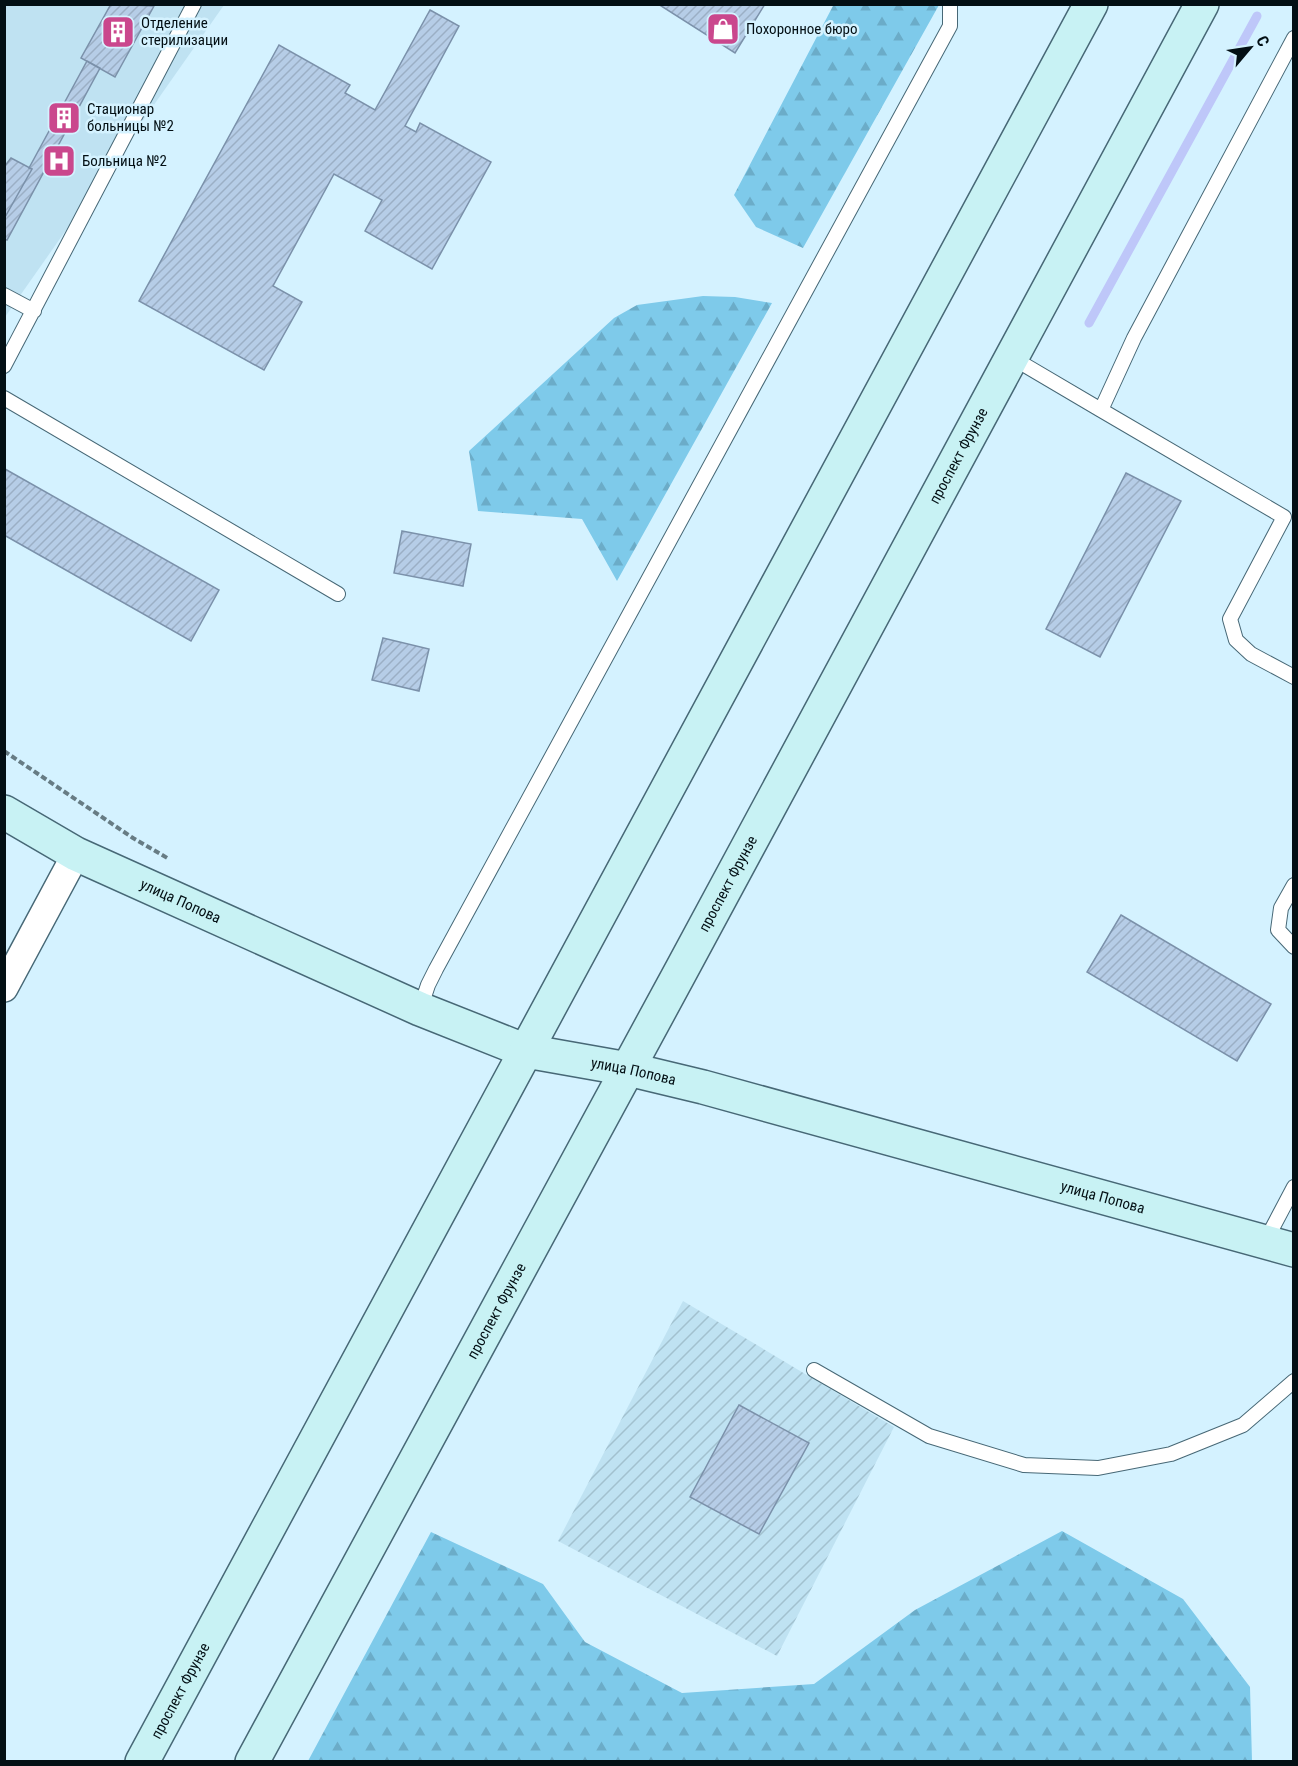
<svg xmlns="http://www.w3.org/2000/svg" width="1298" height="1766" font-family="'Roboto Condensed',sans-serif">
<defs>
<pattern id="industrial-furrows" width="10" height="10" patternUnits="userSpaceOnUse" patternTransform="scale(1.5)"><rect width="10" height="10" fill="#bfe2f2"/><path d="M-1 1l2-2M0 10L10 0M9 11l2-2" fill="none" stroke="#a2c1cf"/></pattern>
<pattern id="forest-firs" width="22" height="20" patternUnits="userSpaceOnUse" patternTransform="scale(1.5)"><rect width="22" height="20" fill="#7ecaea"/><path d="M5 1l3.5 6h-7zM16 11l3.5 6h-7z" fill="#6bacc8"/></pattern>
<pattern id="building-hatch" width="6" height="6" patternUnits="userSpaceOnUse" patternTransform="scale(1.5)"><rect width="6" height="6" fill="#b6cde7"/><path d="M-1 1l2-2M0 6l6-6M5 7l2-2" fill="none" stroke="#9bafc5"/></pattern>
</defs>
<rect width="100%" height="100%" fill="#d4f2ff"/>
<path fill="#bfe2f2" d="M5,5H224L5,317Z"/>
<path fill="url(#industrial-furrows)" d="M683,1301L894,1427L777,1656L558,1541Z"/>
<path fill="url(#forest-firs)" d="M834,4L939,5L803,248L756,227L734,195Z
M703,296L735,297L772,303L617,581L582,519L478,511L469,451L614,318L637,305Z
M1062,1531L1183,1599L1250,1687L1252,1761H308L431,1532L543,1584L585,1642L682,1693L814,1684L915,1610Z"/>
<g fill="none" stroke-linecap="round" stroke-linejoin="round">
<path stroke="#bec7f9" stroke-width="9" d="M1089,323L1257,16"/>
</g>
<path fill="url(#building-hatch)" stroke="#7b91aa" stroke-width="1.5" d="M111,4L154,6L115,77L81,58Z
M658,4H765L735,53Z
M430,10L459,26L405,126L416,132L420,123L491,162L432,269L365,231L382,200L334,174L273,286L302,302L264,370L139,301L279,45L350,85L345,93L375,110Z
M87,61L100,68L7,240L4,239V219L32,169L29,168Z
M11,158L32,169L4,219V167Z
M5,469L219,590L191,641L4,535Z
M1126,473L1181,501L1100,657L1046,629Z
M402,531L471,544L463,586L394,573Z
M383,638L429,649L419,691L372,680Z
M1121,915L1271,1004L1237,1061L1087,972Z
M739,1405L809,1443L759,1534L690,1497Z"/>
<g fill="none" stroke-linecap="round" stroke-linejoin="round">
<g stroke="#476876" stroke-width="16">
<path id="lane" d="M1294,38L1134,338L1101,410L1284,517L1230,619L1236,640L1251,654L1294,677
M4,295L34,311
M1011,357L1101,410
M4,366L194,4
M4,398L338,594
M1294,885L1281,908L1278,930L1294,947
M420,1009L428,985L436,969L950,26V4
M1265,1242L1294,1187
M814,1370L929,1436L1024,1465L1098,1468L1171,1454L1243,1425L1294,1381"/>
</g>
<g stroke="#476876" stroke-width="30">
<path id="street" d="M4,988L76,854"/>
</g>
<g stroke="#476876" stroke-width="36">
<g id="secondary">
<path id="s1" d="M4,812L76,854L420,1009L526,1051L628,1069L703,1087L1294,1250"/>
<path id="s2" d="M142,1762L1091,4"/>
<path id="s3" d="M252,1762L682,969L1202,4"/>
</g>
</g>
<path stroke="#677c84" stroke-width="4" stroke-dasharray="6 3" stroke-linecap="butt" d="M4,751L133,838L169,859"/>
<use href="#lane" stroke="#fff" stroke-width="14"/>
<use href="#street" stroke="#fff" stroke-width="27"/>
<use href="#secondary" stroke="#c8f2f4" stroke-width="33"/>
</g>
<defs>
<g id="shop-square" transform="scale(1.725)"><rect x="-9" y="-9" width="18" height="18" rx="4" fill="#ca478d" stroke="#d4f2ff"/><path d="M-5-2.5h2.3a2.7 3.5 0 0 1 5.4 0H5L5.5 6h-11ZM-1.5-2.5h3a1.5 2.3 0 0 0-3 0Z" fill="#fff"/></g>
<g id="building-square" transform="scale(1.725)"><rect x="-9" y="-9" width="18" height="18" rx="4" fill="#ca478d" stroke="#d4f2ff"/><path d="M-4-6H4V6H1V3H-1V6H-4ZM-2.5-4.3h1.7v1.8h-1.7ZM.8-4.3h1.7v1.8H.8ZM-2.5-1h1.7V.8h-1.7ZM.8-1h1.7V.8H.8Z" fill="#fff"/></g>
<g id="hospital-square" transform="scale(1.725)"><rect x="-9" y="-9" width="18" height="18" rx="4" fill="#ca478d" stroke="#d4f2ff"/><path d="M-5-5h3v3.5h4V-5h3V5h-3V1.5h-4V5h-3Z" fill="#fff"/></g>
</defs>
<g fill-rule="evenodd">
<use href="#shop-square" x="723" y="29"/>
<use href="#building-square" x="118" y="32"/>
<use href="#building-square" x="64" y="118"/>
<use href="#hospital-square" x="59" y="161"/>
</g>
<g text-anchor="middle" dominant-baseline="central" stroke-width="5" stroke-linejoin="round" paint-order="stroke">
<g font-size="15" fill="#030f14" stroke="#d4f2ff" text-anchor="start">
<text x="141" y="23">Отделение<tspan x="141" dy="17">стерилизации</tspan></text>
<text x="746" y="29">Похоронное бюро</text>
<text x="87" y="109">Стационар<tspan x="87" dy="17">больницы №2</tspan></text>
<text x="82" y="161">Больница №2</text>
</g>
<g font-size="15" fill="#030f14" stroke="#d4f2ff">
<text stroke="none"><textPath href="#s3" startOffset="1485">проспект Фрунзе</textPath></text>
<text stroke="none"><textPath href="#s3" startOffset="999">проспект Фрунзе</textPath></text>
<text stroke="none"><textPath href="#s1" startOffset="198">улица Попова</textPath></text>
<text stroke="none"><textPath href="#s1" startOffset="684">улица Попова</textPath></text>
<text stroke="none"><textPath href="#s1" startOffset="1170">улица Попова</textPath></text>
<text stroke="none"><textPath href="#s3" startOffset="513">проспект Фрунзе</textPath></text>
<text stroke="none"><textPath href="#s2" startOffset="81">проспект Фрунзе</textPath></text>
</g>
</g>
<rect width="1298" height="1766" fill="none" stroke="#030f14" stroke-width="12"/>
<g transform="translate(1250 48) rotate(61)" stroke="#d4f2ff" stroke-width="4.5" paint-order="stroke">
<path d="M0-4.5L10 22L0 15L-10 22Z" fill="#030f14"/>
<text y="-9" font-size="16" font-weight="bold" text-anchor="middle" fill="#030f14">С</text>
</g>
</svg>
